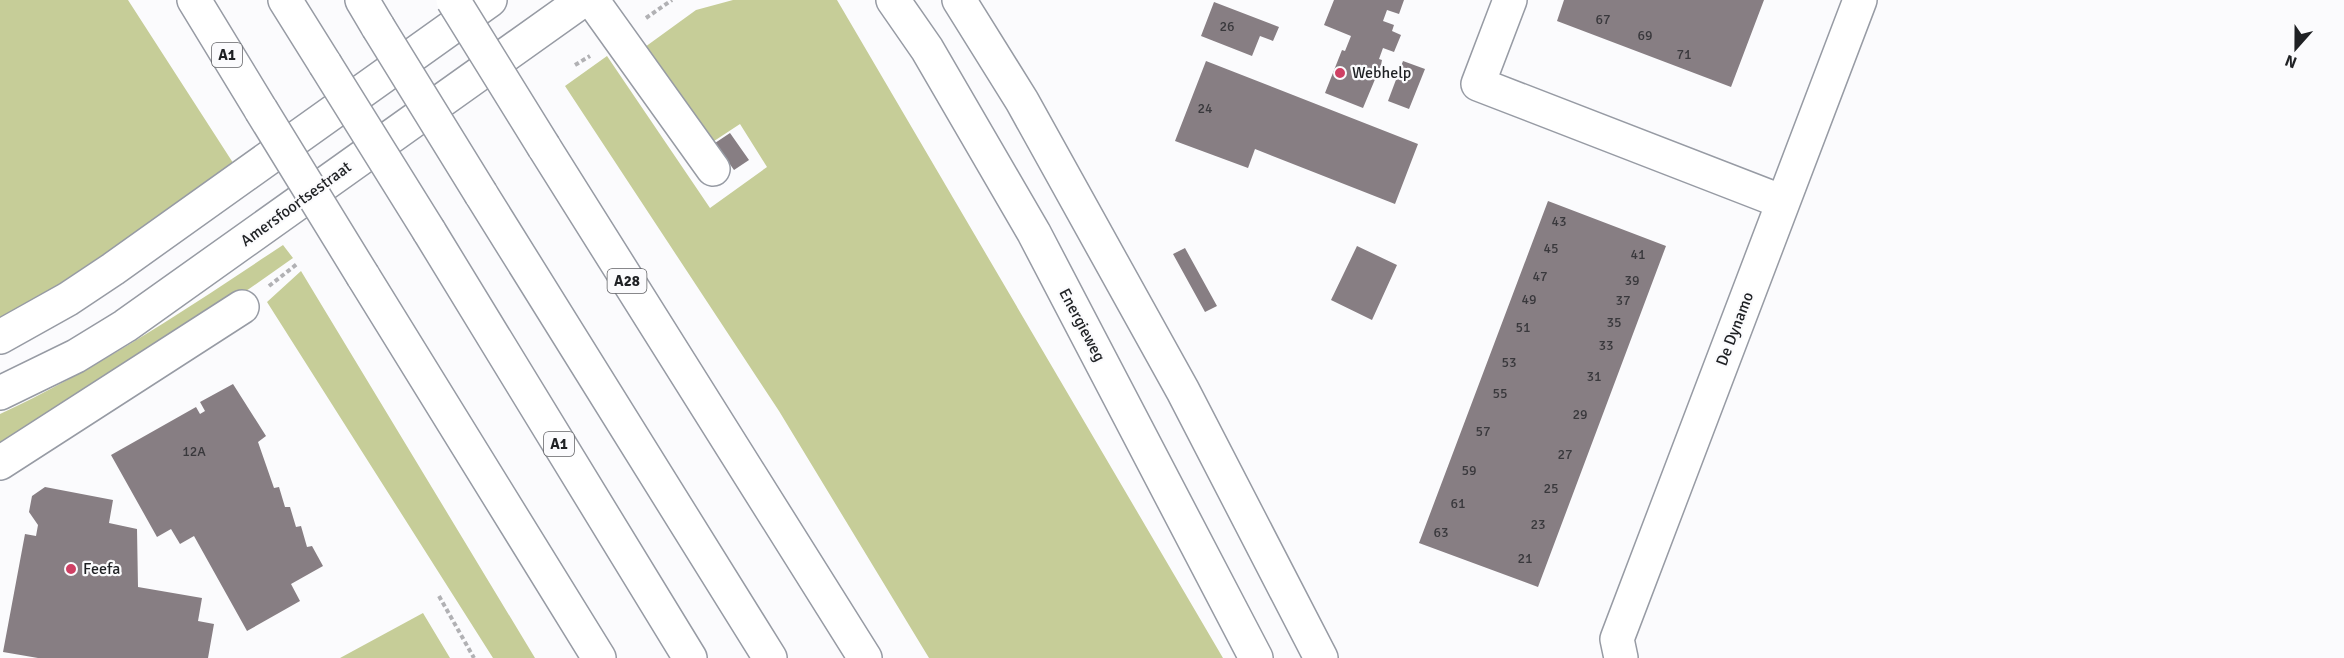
<svg xmlns="http://www.w3.org/2000/svg" width="2344" height="658" font-family="Signika,sans-serif">
<rect width="100%" height="100%" fill="#fbfbfd"/>
<path fill="#c6cd98" d="M0,0H128L237,169L0,325Z
M733,0H837L1223,658H929L779,411L565,86L607,56L710,208L767,167L740,124L708,145L645,47L696,10Z
M283,245L293,258L229,303L0,446V414C101,367 191,306 283,245Z
M301,271L535,658H493L267,302Z
M423,613L450,658H340Z"/>
<path fill="#877e83" d="M1334,0H1404L1399,14L1387,10L1383,21L1394,25L1392,31L1401,35L1394,52L1383,48L1379,59L1382,60L1381,65L1363,108L1325,93L1342,50L1345,51L1351,36L1324,25Z
M1564,0H1764L1731,87L1557,21Z
M1214,2L1279,27L1273,41L1260,36L1252,56L1201,36Z
M1206,61L1418,144L1395,204L1255,149L1248,168L1175,141Z
M1403,61L1425,69L1409,109L1388,101Z
M730,133L749,160L734,170L715,143Z
M1548,201L1666,246L1538,587L1419,543Z
M1357,246L1397,265L1372,320L1331,300Z
M1185,248L1217,306L1205,312L1173,254Z
M233,384L266,436L258,442L274,488L279,487L285,507H290L296,527L301,526L307,547L312,546L323,566L291,584L300,601L247,631L194,536L180,544L171,529L157,537L111,455L196,407L200,414L205,411L200,402Z
M45,487L113,500L109,523L137,529L138,587L202,598L198,621L214,624L208,658H38L3,652L25,534L36,536L38,525L29,512L32,496Z"/>
<g fill="none" stroke-linecap="round" stroke-linejoin="round">
<g stroke="#979ba4" stroke-width="36">
<path id="minor" d="M592,0L713,169
M1510,0L1478,84L1783,202
M0,463L242,307
M1621,658L1617,639L1860,0"/>
</g>
<g stroke="#979ba4" stroke-width="36">
<path id="major" d="M893,0L927,49L1034,233L1256,658
M959,0L1022,101L1183,391L1321,658
M0,337L68,299L113,269L490,0
M0,393L76,356L125,326L583,0"/>
</g>
<g stroke="#979ba4" stroke-width="36">
<path id="highway" d="M194,0L261,110
M285,0L325,64
M362,0L378,27
M544,147L865,658
M481,194L770,658
M429,231L690,658
M363,276L599,658"/>
</g>
<path stroke="#b1b1b4" stroke-width="4" stroke-dasharray="4.5 3" stroke-linecap="butt" d="M646,18L672,0
M575,65L590,56
M269,286L297,264
M439,596L474,658"/>
<use href="#minor" stroke="#fff" stroke-width="33"/>
<use href="#major" stroke="#fff" stroke-width="33"/>
<use href="#highway" stroke="#fff" stroke-width="33"/>
<g stroke="#979ba4" stroke-width="36" stroke-linecap="butt">
<path id="highway-bridge" d="M453,0L544,147
M378,27L481,194
M325,64L429,231
M261,110L363,276"/>
</g>
<use href="#highway-bridge" stroke="#fff" stroke-width="33"/>
</g>
<g fill="#cf4064" stroke="#fbfbfd" stroke-width="2">
<circle cx="1340" cy="73" r="6"/>
<circle cx="71" cy="569" r="6"/>
</g>
<g text-anchor="middle" dominant-baseline="central" stroke-width="4.5" stroke-linejoin="round" paint-order="stroke">
<g font-size="14" fill="#39383c">
<text x="1603" y="19">67</text>
<text x="1227" y="26">26</text>
<text x="1645" y="35">69</text>
<text x="1684" y="54">71</text>
<text x="1205" y="108">24</text>
<text x="1559" y="221">43</text>
<text x="1551" y="248">45</text>
<text x="1638" y="254">41</text>
<text x="1540" y="276">47</text>
<text x="1632" y="280">39</text>
<text x="1529" y="299">49</text>
<text x="1623" y="300">37</text>
<text x="1614" y="322">35</text>
<text x="1523" y="327">51</text>
<text x="1606" y="345">33</text>
<text x="1509" y="362">53</text>
<text x="1594" y="376">31</text>
<text x="1500" y="393">55</text>
<text x="1580" y="414">29</text>
<text x="1483" y="431">57</text>
<text x="194" y="451">12A</text>
<text x="1565" y="454">27</text>
<text x="1469" y="470">59</text>
<text x="1551" y="488">25</text>
<text x="1458" y="503">61</text>
<text x="1538" y="524">23</text>
<text x="1441" y="532">63</text>
<text x="1525" y="558">21</text>
</g>
<g fill="#fbfbfd" stroke="#616265" stroke-width="1.5">
<rect x="212" y="43" width="30" height="24" rx="4.5"/>
<rect x="607.5" y="269" width="39" height="24" rx="4.5"/>
<rect x="544" y="432" width="30" height="24" rx="4.5"/>
</g>
<g font-size="15" font-weight="bold" fill="#1f2124">
<text x="227" y="55">A1</text>
<text x="627" y="281">A28</text>
<text x="559" y="444">A1</text>
</g>
<g font-size="16" fill="#1f2124" stroke="#fbfbfd" text-anchor="start">
<text x="1352" y="73">Webhelp</text>
<text x="83" y="569">Feefa</text>
</g>
<g font-size="16" fill="#1f2124" stroke="#fbfbfd">
<text transform="translate(296 204) rotate(-36)">Amersfoortsestraat</text>
<text transform="translate(1082 325) rotate(62)">Energieweg</text>
<text transform="translate(1735 329) rotate(-69)">De Dynamo</text>
</g>
</g>
<g transform="translate(2296 48) rotate(201)" stroke="#fbfbfd" stroke-width="4.5" paint-order="stroke">
<path d="M0-4.5L10 22L0 15L-10 22Z" fill="#1f2124"/>
<text y="-9" font-size="16" font-weight="bold" text-anchor="middle" fill="#1f2124">N</text>
</g>
</svg>
